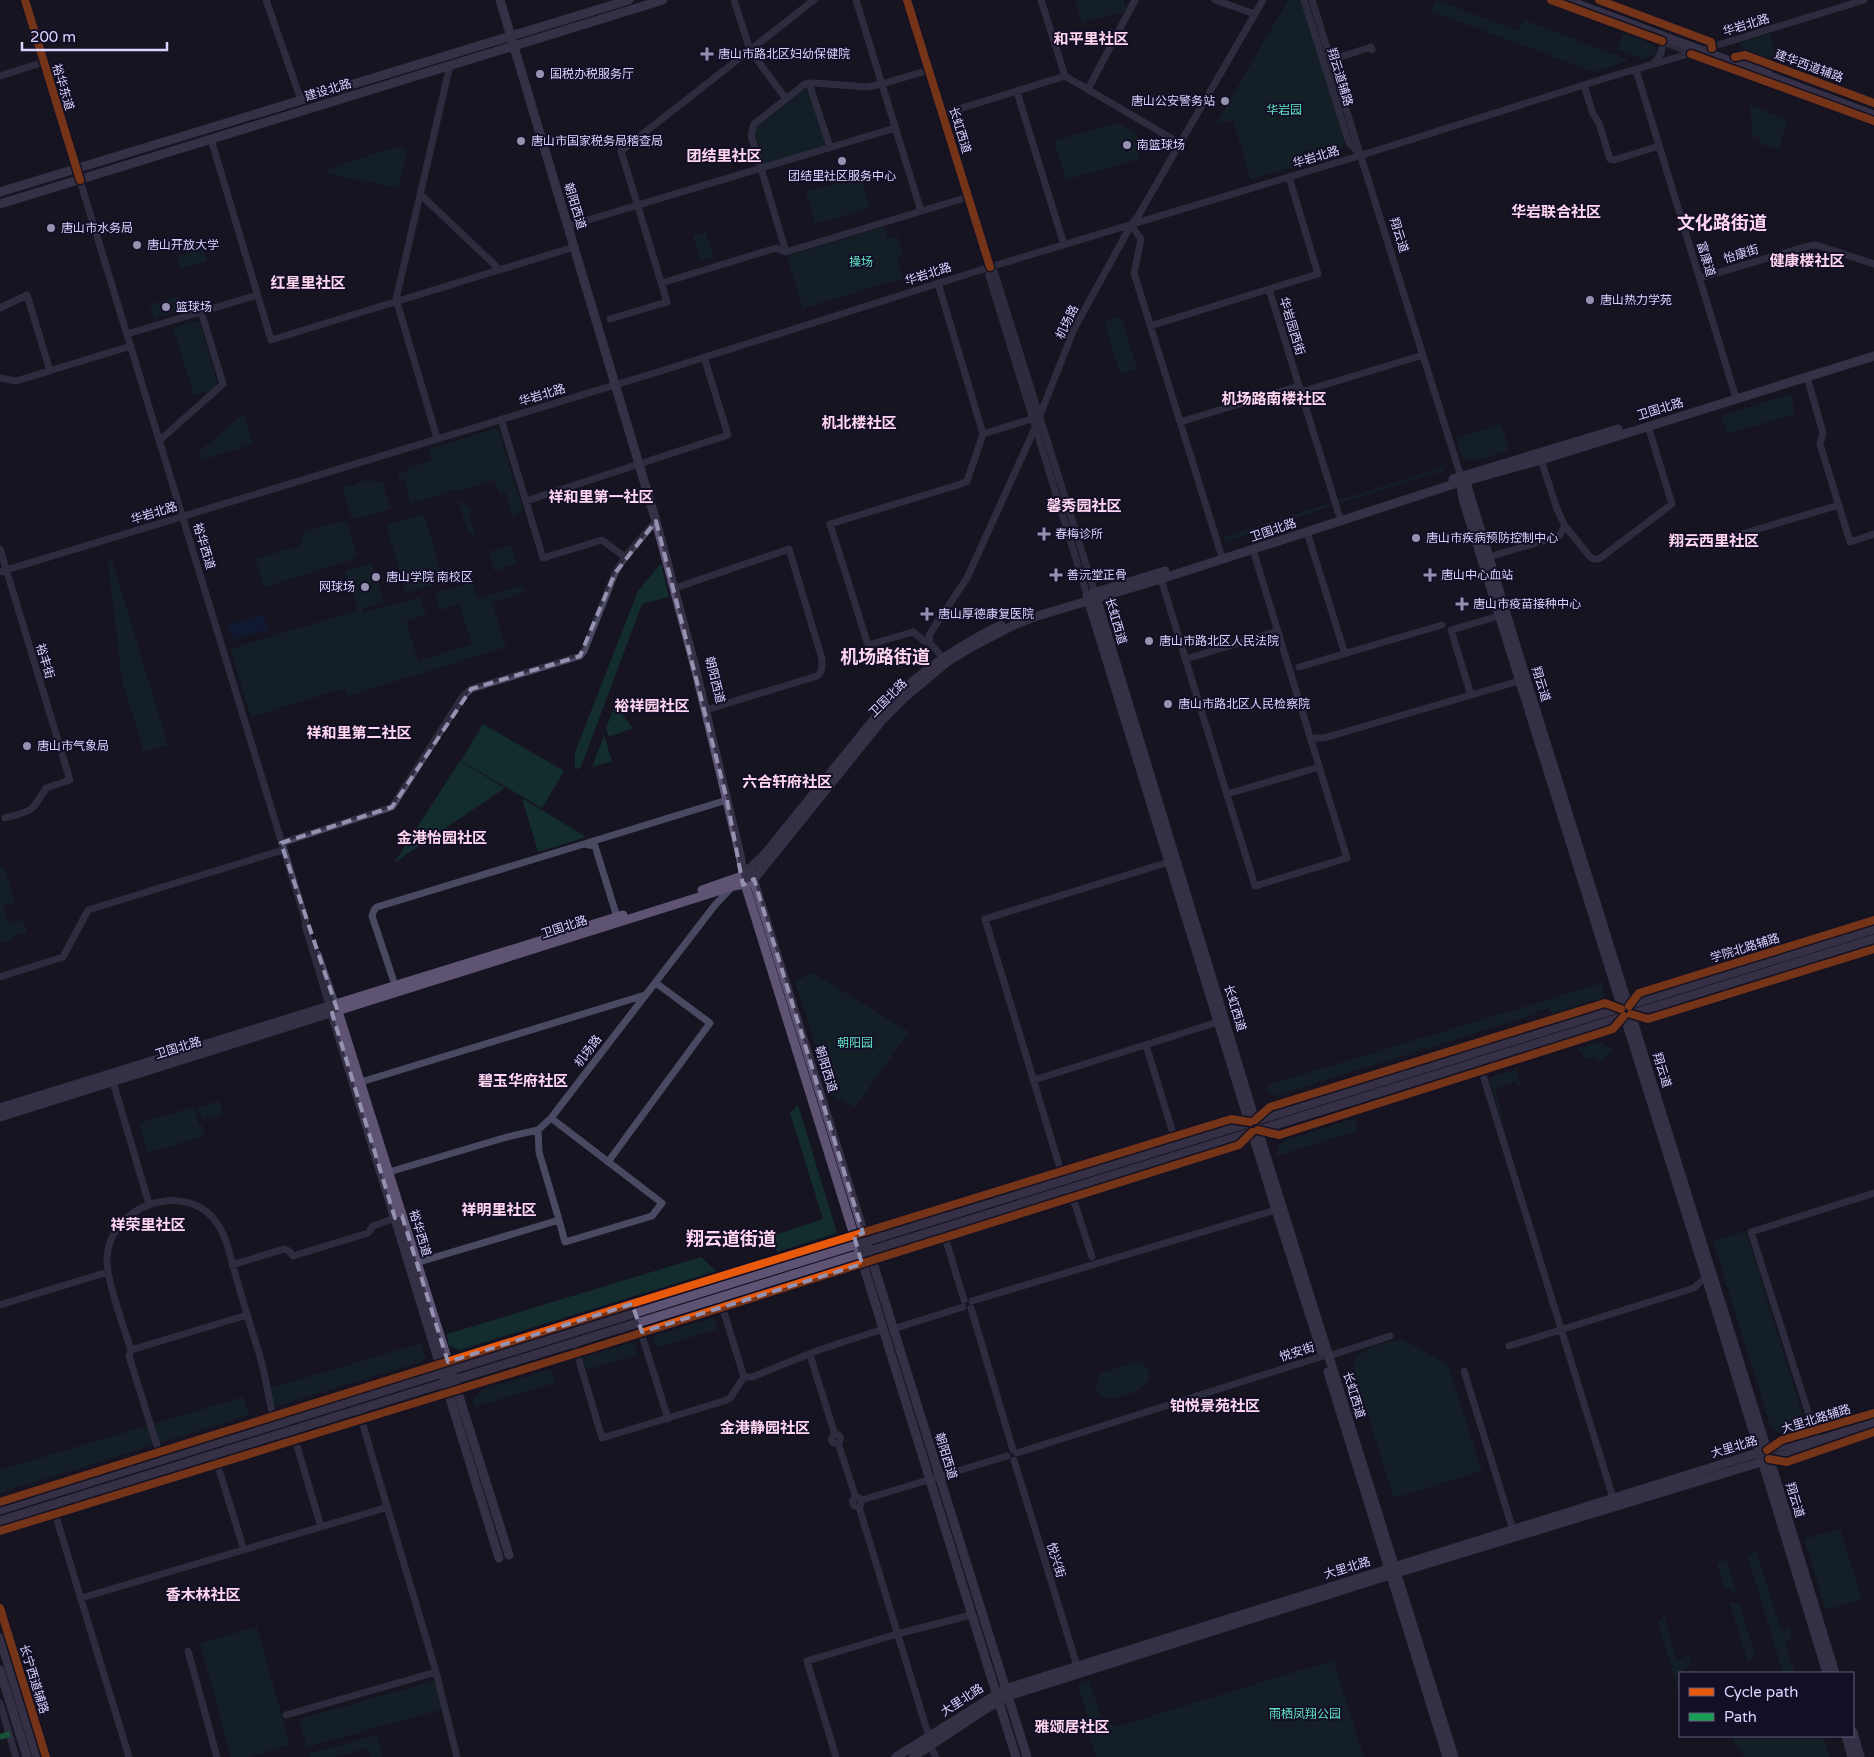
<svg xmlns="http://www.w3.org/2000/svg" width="1874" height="1757" font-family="'Varela Round','Noto Sans SC',sans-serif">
<rect width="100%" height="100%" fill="#161421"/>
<path fill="#132c2d" d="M1075,0H1124L1126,11L1082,22Z
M1288,0H1303L1345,141L1343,146L1336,153L1251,180L1233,120L1216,124Z
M1436,0L1518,31L1524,20L1629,60L1594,72L1431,11Z
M1624,33L1653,44L1656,47L1658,53L1643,59L1617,49Z
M1770,34L1778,62L1744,50L1740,46L1742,42Z
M805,89L809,90L826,146L764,165L755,134L757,126Z
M1750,105L1787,120L1778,150L1761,144L1758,136L1753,138Z
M1117,123L1138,134L1139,159L1066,180L1054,141Z
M396,147L407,150L399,188L328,174L327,169Z
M860,176L870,208L815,224L806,192Z
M884,227L888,239L897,236L903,256L897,258L903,278L803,308L787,256Z
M706,232L713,256L700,260L693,236Z
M203,248L207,261L180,269L176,256Z
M179,296L183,310L154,318L150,305Z
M1121,316L1137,369L1120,374L1104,321Z
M199,320L218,385L206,396L205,391L194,395L173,328Z
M1792,394L1794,414L1728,434L1720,416Z
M244,413L253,444L202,460L199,456L200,451Z
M1501,424L1509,449C1499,453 1470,466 1463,457C1459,452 1458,444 1456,438Z
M498,428L523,510L513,518L506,493H499L494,480L457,491L454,490L410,504L405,482L398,477V474L407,471L409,468L432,461L429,449Z
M1445,466L1443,471L1340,503L1337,501Z
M365,480L383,482L384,489L391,508L375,514L354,519L351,516L343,489L347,486H352Z
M458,500L472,508L470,517L476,536L468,533Z
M1331,503V506L1225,542L1223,537Z
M424,514L444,582L406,593L386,525Z
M341,521H345L348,523L357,556L349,561L264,587L255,559L299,546L305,532Z
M511,545L517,564L494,571L489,552Z
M112,560L168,745L144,752L122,681L108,561Z
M371,563L384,602L362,609L363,613L420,597L426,615L406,621L418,661L472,644L459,605L440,610L435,593L472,583L477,599L523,585L525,592L492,603L506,647L348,696L345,688L251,717L230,649L358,610L345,571Z
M661,563L669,597L642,604L581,767L575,770V752L638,591Z
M615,706L633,728L609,737L606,728Z
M483,724L564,771L542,808L461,761Z
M604,735L612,761L592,767Z
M460,761L505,788L394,863Z
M522,798L586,837L538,852Z
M4,866L15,902L3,906L9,924L23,920L27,932L13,936L11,940L0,943V867Z
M813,973L909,1032L855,1107L831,1095L795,981Z
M1602,983L1604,997L1599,1001L1553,1016L1550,1008L1537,1011L1536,1014L1275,1096L1265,1090L1271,1084Z
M1600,1042L1613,1050L1601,1061L1593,1057L1584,1060L1581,1051L1578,1052L1577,1049Z
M1517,1069L1521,1085L1518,1086L1516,1082L1497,1088L1498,1091L1495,1092L1504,1121L1502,1122L1490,1082L1492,1077Z
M219,1101L223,1114L202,1120L198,1107Z
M798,1105L837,1233L777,1252L772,1236L823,1219L790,1113Z
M194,1107L199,1125H202L205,1136L147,1153L139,1123Z
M1356,1118V1131L1276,1156L1279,1146L1286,1140Z
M1746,1231L1806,1426L1784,1434L1774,1430L1770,1425L1713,1241Z
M701,1257L716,1271L459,1350L449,1346L447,1334Z
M714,1317L718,1329L657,1348L653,1336Z
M1402,1339L1448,1365L1482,1471L1394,1498L1353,1368C1357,1346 1384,1344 1402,1339Z
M634,1342L638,1354L586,1370L582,1357Z
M422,1343L425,1358L423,1361L274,1407L268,1389Z
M1134,1362C1139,1362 1144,1363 1147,1368C1160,1386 1123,1397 1111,1399C1107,1399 1103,1397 1100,1395L1095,1386L1100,1374Z
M551,1369L555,1383L474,1407L473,1400L481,1390Z
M243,1397L249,1415L0,1493V1470Z
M1840,1529L1862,1599L1826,1610L1804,1539Z
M1756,1550L1781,1631L1790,1628V1634L1793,1639L1785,1642L1795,1673H1783L1748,1557Z
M1727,1559L1736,1593L1730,1589L1724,1587L1717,1564Z
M1729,1601L1734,1603H1739L1755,1655L1748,1662Z
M1664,1615L1677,1660L1689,1655L1691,1665C1674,1675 1680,1678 1680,1696L1658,1622Z
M257,1627L290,1745L248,1757H231L200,1643Z
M1331,1661L1334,1663L1364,1757H1096L1086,1728L1090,1724L1078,1685L1089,1681L1103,1721L1116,1727Z
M435,1681L443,1709L307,1747L299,1719Z
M377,1735L383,1757H371L368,1748L334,1757H309L308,1754Z
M1731,1736H1823L1830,1757H1744Z"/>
<path fill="#0d2144" d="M263,614L268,629L233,640L228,625Z"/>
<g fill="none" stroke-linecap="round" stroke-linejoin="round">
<path stroke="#4a4962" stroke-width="7" d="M25,0L305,919V925L329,1005
M266,0L301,100
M734,0L750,50L786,99
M856,0L921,211
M907,0L990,267L995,274L1095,593
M1041,0L1065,76
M1215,0L1255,14
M1304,0L1349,143L1361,155
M1312,0L1461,477
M1551,0L1874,121
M1599,0L1711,42L1712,48
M1736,57L1745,55L1874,103
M1331,60L1371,47L1372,50
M1653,64C1661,56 1664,49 1661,38
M929,70L882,84L867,87L814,83L805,84L754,124L751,135L786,252L968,197
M1636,70L1736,398
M0,76L44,62
M809,83L830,147
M1584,85L1593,114L1599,123L1610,159L1614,160L1659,146
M1088,89L1135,0
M1017,92L1064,245
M943,114L1065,76L1181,144
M211,139L271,340L574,247
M1289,177L1318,274L1269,289L1339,515
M421,195L500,270
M1131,225L1141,239L1134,273L1221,554
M568,226L895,128
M990,267L989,276L1087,595
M1700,278L1808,246L1816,245L1874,264
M662,283L776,248L786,252
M0,308L27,295L50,371
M610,319L667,302L621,151L814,0
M1150,326L1269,289
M127,334L257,295
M1807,377L1823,433L1820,444L1850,542L1874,534
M0,378L16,381L131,346
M1301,392L1423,355
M501,419L543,558L602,540L625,557
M1180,422L1299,386
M983,434L1028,420
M437,438L396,299L450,65
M159,441L223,384L201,311
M526,501L728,435L704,357
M1565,526L1590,557L1594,559H1599L1672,504L1648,426
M1307,532L1345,654
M1725,539L1839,505
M0,549L70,780L46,788C31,813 33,810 5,818
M1489,557L1559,536L1565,526L1557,509L1541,460
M0,572L661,371L990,267L1362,155L1606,78L1702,50L1864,0
M1161,579L1255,886L1347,858L1253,550
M678,587L789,549L822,659C822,666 823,672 817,676L709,709
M930,643L924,641L913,632L868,645L830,524L961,484L967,481L983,434L938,283
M1186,659L1278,631
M945,660L930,643L929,635L967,578L1035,428L1074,329L1131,225L1138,216L1263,0
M1299,667L1442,625
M1471,695L1451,630L1499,616
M1315,738H1324L1519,681
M1227,794L1319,767
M281,843L392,807L463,696L471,689L580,656L584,651L615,573L625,557L656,521
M587,843L727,800
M318,954L335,1003
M0,977L63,957L88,910L283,850
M395,985L372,916L374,910L377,907L584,844L595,846L617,917
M1629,1006L1639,993L1874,920
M1631,1014L1648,1019L1874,949
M1146,1045L1175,1140
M1479,1062L1613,1498
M1034,1080L1218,1022
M113,1082L149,1204
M361,1082L645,995
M551,1118L662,1203L652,1216L565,1242L559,1220
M1256,1120L1270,1107L1605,1003L1621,1009
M1259,1130L1279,1135L1613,1029L1623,1017
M608,1162L710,1023L656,983
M389,1172L507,1137L538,1130L551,1118L715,905L733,886
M1062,1175L985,919L1172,861
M1066,1190L1069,1199L1075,1204L1092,1257
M944,1234L964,1300
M416,1263L559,1220L539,1152L538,1130
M232,1265L284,1249L289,1251L293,1256L368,1233L373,1226L395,1218
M972,1301L1276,1210
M721,1303L744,1377
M0,1305L108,1272
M971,1308L1013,1450
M247,1315L131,1350C124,1327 106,1280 107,1258C109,1206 185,1178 217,1223C228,1239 231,1261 237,1280C244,1304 251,1329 259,1353C265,1373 268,1395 273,1416
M640,1329L668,1419
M893,1329L963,1307
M574,1343L602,1438L724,1401L730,1398L744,1377H752L819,1350L883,1329
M1509,1346L1694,1288L1706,1277
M131,1350L129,1356L159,1452
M810,1355L835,1435
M1464,1371L1513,1530
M360,1415L436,1672L457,1757
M1816,1431L1810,1418L1751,1232L1874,1193
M831.5 1439a4.5 4.5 0 1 1 9 0a4.5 4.5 0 1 1-9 0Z
M294,1436L321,1527
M838,1443L856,1498
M1771,1448L1782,1440L1874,1413
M1017,1453L1323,1356L1335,1354L1390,1336
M216,1460L244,1550
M1014,1460L1077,1666
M1772,1460L1787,1462L1874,1432
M852.5 1502a4.5 4.5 0 1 1 9 0a4.5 4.5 0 1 1-9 0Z
M862,1500L1007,1456
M0,1502L631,1304L1231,1119L1249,1122
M859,1507L929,1737
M54,1510L129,1757
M0,1531L577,1353L1239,1145L1252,1132
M81,1598L388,1507
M0,1608L46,1757
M188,1651L217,1757
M0,1703L16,1757
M286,1715L436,1672
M930,1746L936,1757
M836,1757L807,1661L897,1634L971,1615"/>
<path stroke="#5e5373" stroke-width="9" d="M500,0L656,521L695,667L740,855L745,884L1016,1757
M1567,0L1874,115
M1737,57L1769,69
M0,192L629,0
M0,204L663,0
M1453,479L1618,429
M1460,479L1463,499L1706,1277L1827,1673
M1463,479L1466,482L1469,492L1528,685L1767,1450L1835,1673
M1093,593L1165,571
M1095,594L1258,1130L1454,1757
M1087,596L1276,1210L1321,1350
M752,875L1027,1757
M702,890L742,876L765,854L879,713C917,674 952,649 1001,625
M337,1008L509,1555
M331,1010L499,1558
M0,1108L623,915
M0,1117L734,886L745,884L754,879L883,719L904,698L947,662L975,645L1016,624L1034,617L1161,579L1451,485L1541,460L1874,356
M1328,1372L1447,1757
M0,1510L1874,929
M0,1521L1874,939
M0,1638L37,1757
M0,1670L27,1757
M1853,1732L1860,1757
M1846,1736L1852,1757
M896,1757L1005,1689L1767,1450L1816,1437L1820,1440
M913,1757L984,1710L1008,1696L1390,1575L1817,1445L1820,1440L1874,1423"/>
<path stroke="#1a9f57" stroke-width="6" stroke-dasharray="12 6" stroke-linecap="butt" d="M0,1737L10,1734"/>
<g stroke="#130f26" stroke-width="11">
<path id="cycleway" d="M25,0L80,180
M907,0L990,267
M1551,0L1662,41
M1599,0L1711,42L1712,48
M1691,54L1874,121
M1735,57L1745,55L1874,103
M1629,1006L1639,993L1874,920
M1631,1014L1648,1019L1874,949
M1255,1120L1270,1107L1605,1003L1621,1009
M1258,1130L1279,1135L1613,1029L1624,1016
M1767,1450L1782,1440L1874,1413
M1769,1459L1787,1462L1874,1432
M0,1502L631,1304L1231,1119L1250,1122
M0,1531L577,1353L1239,1145L1252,1132
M0,1608L46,1757"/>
</g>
<use href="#cycleway" stroke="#e8590c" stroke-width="8"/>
</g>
<path d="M0 0H1874V1757H0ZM656,521L727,800L743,885L754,879L863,1233L854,1236L862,1264L642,1332L632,1304L448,1362L402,1216L395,1218L332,1013L338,1012L281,843L392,807L471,689L580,656L615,573Z" fill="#161421" fill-opacity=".55" fill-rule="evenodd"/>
<path fill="none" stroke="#9591b1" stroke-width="4" stroke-dasharray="10 6" stroke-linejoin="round" d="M656,521L727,800L743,885L754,879L863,1233L854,1236L862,1264L642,1332L632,1304L448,1362L402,1216L395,1218L332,1013L338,1012L281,843L392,807L471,689L580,656L615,573Z"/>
<g fill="#9591b1" stroke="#130f26" stroke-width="2">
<path d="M704.5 46.5h5v5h5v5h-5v5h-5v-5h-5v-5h5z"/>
<circle cx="540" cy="74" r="5"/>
<circle cx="1225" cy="101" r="5"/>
<circle cx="521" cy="141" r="5"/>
<circle cx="1127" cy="145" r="5"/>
<circle cx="842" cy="161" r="5"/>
<circle cx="51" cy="228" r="5"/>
<circle cx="137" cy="245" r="5"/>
<circle cx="1590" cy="300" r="5"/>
<circle cx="166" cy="307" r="5"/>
<path d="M1041.5 526.5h5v5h5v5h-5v5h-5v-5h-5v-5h5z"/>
<circle cx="1416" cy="538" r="5"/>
<path d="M1053.5 567.5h5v5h5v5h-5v5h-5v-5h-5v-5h5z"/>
<path d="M1427.5 567.5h5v5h5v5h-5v5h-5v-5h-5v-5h5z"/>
<circle cx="376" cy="577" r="5"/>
<circle cx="365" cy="587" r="5"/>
<path d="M1459.5 596.5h5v5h5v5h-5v5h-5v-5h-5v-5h5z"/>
<path d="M924.5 606.5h5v5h5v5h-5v5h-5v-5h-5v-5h5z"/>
<circle cx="1149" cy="641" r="5"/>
<circle cx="1168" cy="704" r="5"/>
<circle cx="27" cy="746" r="5"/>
</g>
<g text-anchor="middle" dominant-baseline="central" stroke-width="4" stroke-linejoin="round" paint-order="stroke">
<g font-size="12" fill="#d9d4ff" stroke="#130f26">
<text transform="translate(1746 25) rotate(-17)">华岩北路</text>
<text transform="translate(1809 66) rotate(20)">建华西道辅路</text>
<text transform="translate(1340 77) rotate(73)">翔云道辅路</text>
<text transform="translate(63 87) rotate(73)">裕华东道</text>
<text transform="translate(328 90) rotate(-17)">建设北路</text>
<text transform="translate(960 130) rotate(73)">长虹西道</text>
<text transform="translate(1316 157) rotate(-17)">华岩北路</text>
<text transform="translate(575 206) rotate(73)">朝阳西道</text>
<text transform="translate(1399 235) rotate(73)">翔云道</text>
<text transform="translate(1741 254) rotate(-17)">怡康街</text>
<text transform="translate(1706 259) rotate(73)">富康道</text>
<text transform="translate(928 274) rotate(-18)">华岩北路</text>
<text transform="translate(1067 322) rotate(-64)">机场路</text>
<text transform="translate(1292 326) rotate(73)">华岩园西街</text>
<text transform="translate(542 395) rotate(-17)">华岩北路</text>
<text transform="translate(1660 409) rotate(-17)">卫国北路</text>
<text transform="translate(154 513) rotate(-17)">华岩北路</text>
<text transform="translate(1273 530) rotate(-19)">卫国北路</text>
<text transform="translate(204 546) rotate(73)">裕华西道</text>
<text transform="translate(1116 621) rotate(74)">长虹西道</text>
<text transform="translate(45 661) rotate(73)">裕丰街</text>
<text transform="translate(715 680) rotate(76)">朝阳西道</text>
<text transform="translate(1541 684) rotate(73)">翔云道</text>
<text transform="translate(888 698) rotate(-45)">卫国北路</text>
<text transform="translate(564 927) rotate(-18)">卫国北路</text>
<text transform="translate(1745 948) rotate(-17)">学院北路辅路</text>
<text transform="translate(1235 1008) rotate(73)">长虹西道</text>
<text transform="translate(178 1048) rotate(-17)">卫国北路</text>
<text transform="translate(588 1051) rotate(-53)">机场路</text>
<text transform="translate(826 1069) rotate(73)">朝阳西道</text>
<text transform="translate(1662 1070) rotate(73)">翔云道</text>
<text transform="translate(420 1233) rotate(73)">裕华西道</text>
<text transform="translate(1297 1352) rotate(-18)">悦安街</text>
<text transform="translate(1354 1395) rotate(73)">长虹西道</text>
<text transform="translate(1816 1419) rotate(-17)">大里北路辅路</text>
<text transform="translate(1734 1447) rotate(-17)">大里北路</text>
<text transform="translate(946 1456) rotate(73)">朝阳西道</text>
<text transform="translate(1795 1500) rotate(73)">翔云道</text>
<text transform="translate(1056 1560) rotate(73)">悦兴街</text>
<text transform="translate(1347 1568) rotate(-17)">大里北路</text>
<text transform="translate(34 1679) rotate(73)">长宁西道辅路</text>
<text transform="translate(962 1700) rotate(-33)">大里北路</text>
</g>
<g font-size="12" fill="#d9d4ff" stroke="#130f26" text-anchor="start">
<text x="718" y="54">唐山市路北区妇幼保健院</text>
<text x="550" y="74">国税办税服务厅</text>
<text x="1215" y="101" text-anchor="end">唐山公安警务站</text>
<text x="531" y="141">唐山市国家税务局稽查局</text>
<text x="1137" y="145">南篮球场</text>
<text x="842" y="176" text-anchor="middle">团结里社区服务中心</text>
<text x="61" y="228">唐山市水务局</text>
<text x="147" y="245">唐山开放大学</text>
<text x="1600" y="300">唐山热力学苑</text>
<text x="176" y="307">篮球场</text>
<text x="1055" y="534">春梅诊所</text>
<text x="1426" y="538">唐山市疾病预防控制中心</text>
<text x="1067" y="575">善沅堂正骨</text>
<text x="1441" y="575">唐山中心血站</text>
<text x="386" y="577">唐山学院 南校区</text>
<text x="355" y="587" text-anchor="end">网球场</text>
<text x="1473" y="604">唐山市疫苗接种中心</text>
<text x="938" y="614">唐山厚德康复医院</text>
<text x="1159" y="641">唐山市路北区人民法院</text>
<text x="1178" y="704">唐山市路北区人民检察院</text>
<text x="37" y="746">唐山市气象局</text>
</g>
<g font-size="12" fill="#5fe0c0" stroke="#130f26">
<text x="1284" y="110">华岩园</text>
<text x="861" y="262">操场</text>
<text x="855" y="1043">朝阳园</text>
<text x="1305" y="1714">雨栖凤翔公园</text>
</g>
<g font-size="15" font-weight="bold" fill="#ffd6f0" stroke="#130f26">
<text x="1091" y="39">和平里社区</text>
<text x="724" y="156">团结里社区</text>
<text x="1556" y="212">华岩联合社区</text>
<text x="1807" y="261">健康楼社区</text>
<text x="308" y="283">红星里社区</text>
<text x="1274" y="399">机场路南楼社区</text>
<text x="859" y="423">机北楼社区</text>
<text x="601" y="497">祥和里第一社区</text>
<text x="1084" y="506">馨秀园社区</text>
<text x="1714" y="541">翔云西里社区</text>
<text x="652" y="706">裕祥园社区</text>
<text x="359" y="733">祥和里第二社区</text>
<text x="787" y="782">六合轩府社区</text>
<text x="442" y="838">金港怡园社区</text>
<text x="523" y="1081">碧玉华府社区</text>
<text x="499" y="1210">祥明里社区</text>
<text x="148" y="1225">祥荣里社区</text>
<text x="1215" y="1406">铂悦景苑社区</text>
<text x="765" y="1428">金港静园社区</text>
<text x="203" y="1595">香木林社区</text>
<text x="1072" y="1727">雅颂居社区</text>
</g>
<g font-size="18" font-weight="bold" fill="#ffd6f0" stroke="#130f26">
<text x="1722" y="223">文化路街道</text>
<text x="885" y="657">机场路街道</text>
<text x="731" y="1239">翔云道街道</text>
</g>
</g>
<rect x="1679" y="1672" width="175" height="65" fill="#130f26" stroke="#625e7d"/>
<rect x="1689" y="1688" width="25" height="8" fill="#e8590c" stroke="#625e7d"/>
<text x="1724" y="1697" font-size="15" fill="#d9d4ff">Cycle path</text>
<rect x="1689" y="1713" width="25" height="8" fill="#1a9f57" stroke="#625e7d"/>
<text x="1724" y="1722" font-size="15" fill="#d9d4ff">Path</text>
<path d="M22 42v8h145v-8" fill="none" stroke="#d9d4ff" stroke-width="2.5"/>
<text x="30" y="42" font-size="15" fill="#d9d4ff" stroke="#130f26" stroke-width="4" paint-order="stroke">200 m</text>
</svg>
